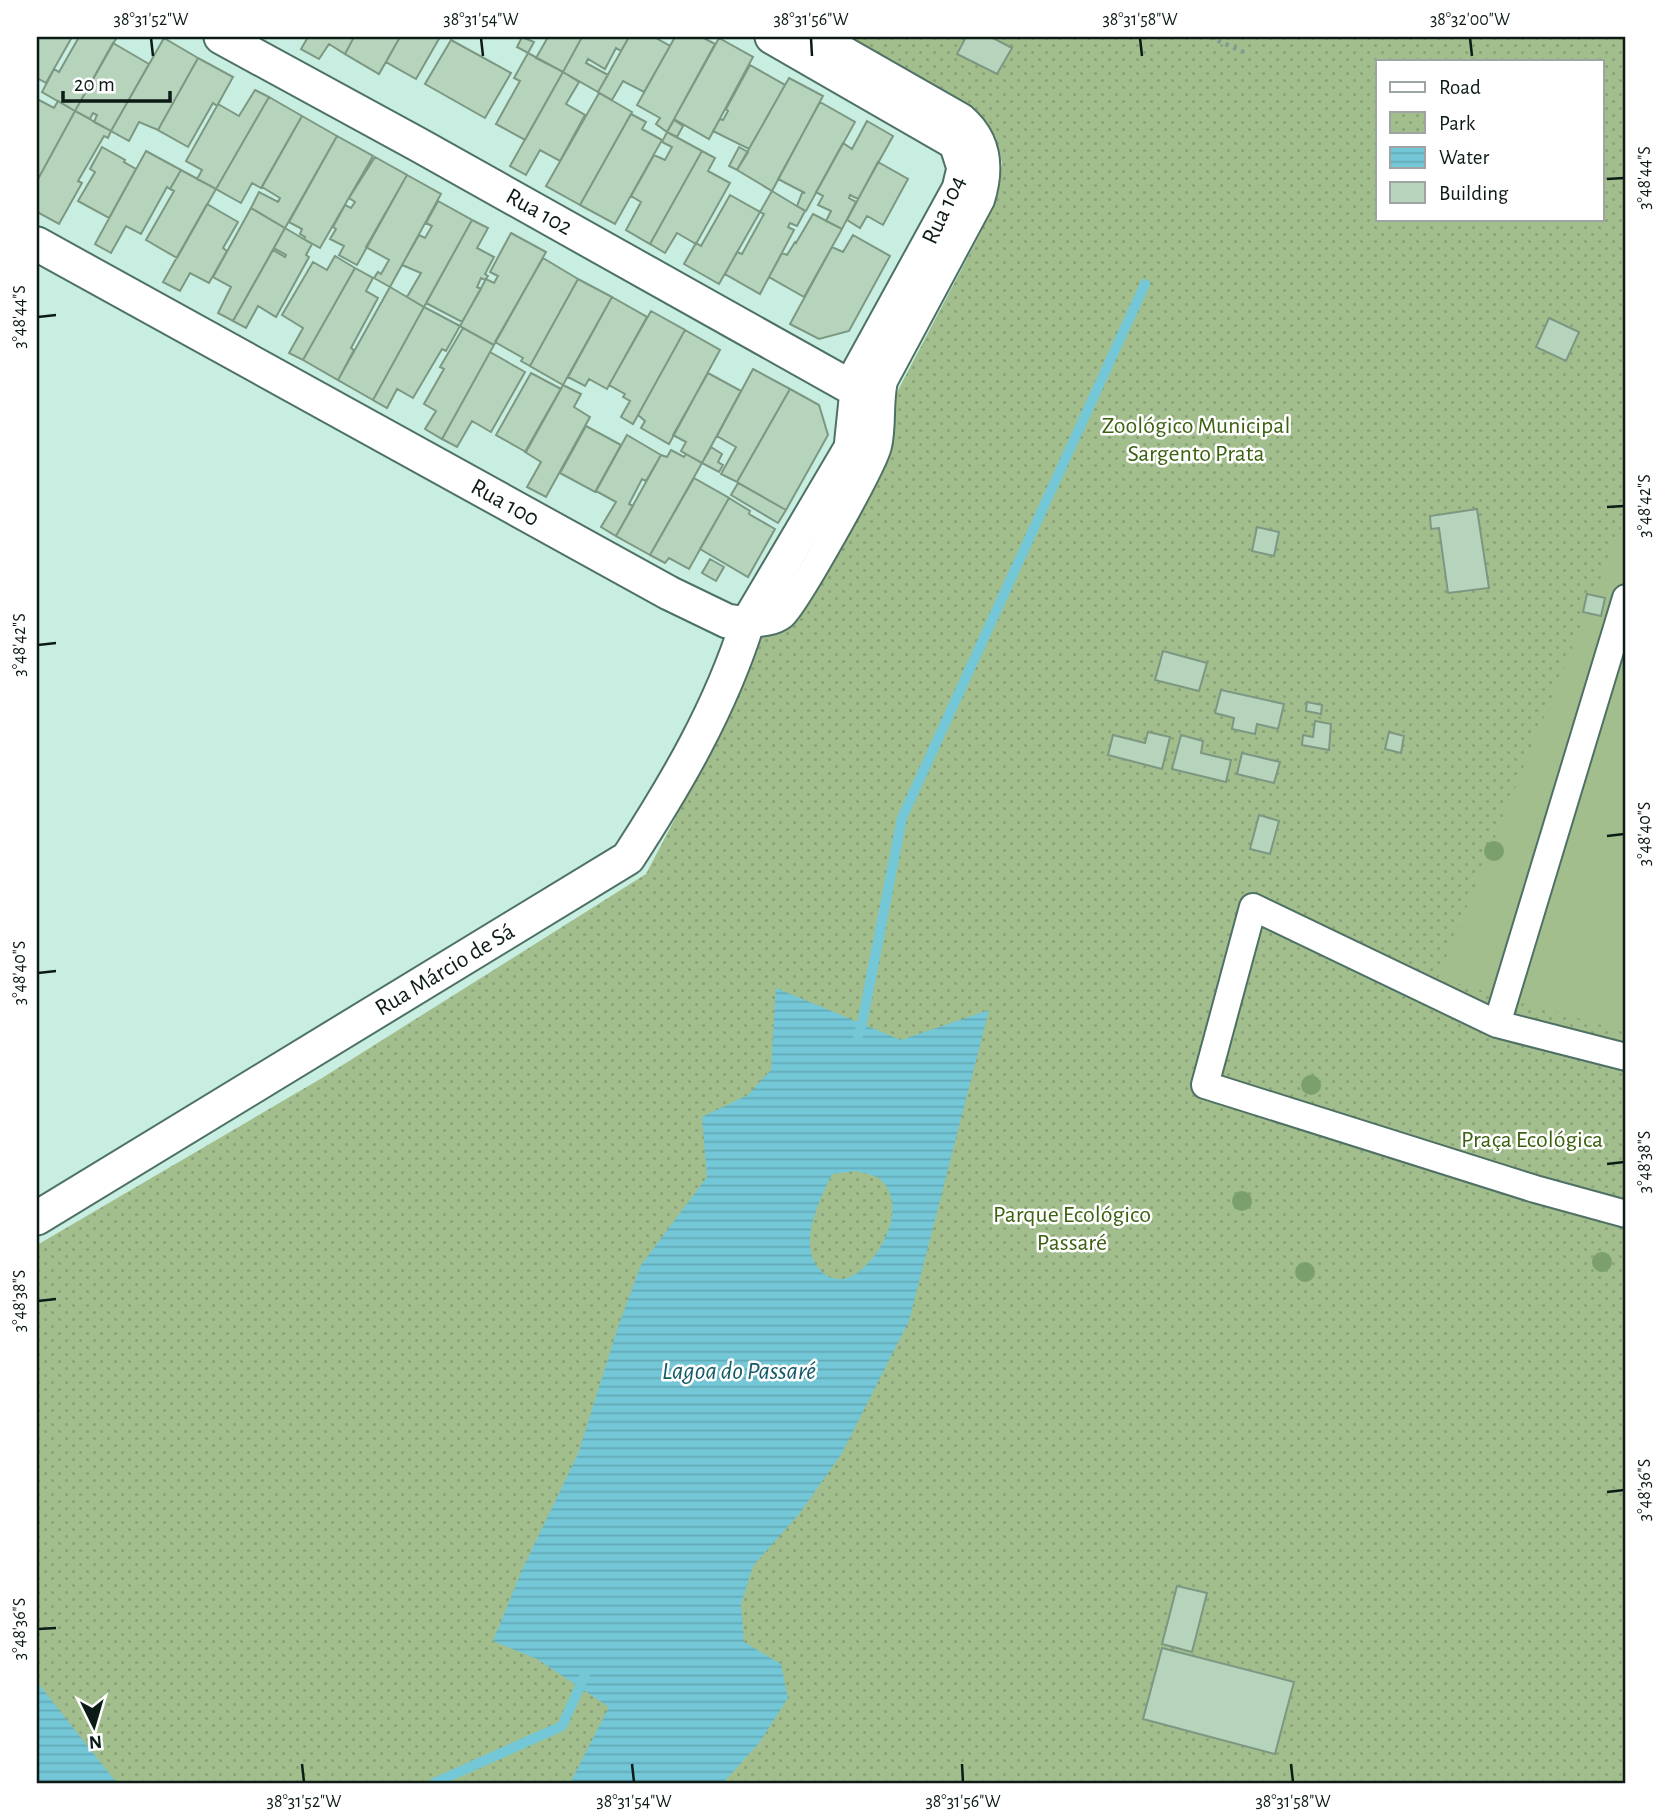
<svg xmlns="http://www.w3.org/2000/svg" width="1663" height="1820" font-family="'Alegreya Sans',sans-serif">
<defs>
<pattern id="park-dots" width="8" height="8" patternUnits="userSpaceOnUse" patternTransform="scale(1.75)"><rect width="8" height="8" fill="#a3be8d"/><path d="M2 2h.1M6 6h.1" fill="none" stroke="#8ba379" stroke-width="1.8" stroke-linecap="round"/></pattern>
<pattern id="water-rules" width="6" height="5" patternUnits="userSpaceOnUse" patternTransform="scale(1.75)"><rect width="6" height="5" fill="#74c7d7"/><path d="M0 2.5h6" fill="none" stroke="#63aab8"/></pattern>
</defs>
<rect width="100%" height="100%" fill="#c7eee0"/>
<path fill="url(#park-dots)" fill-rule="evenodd" d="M850,37H1626V1783H37V1245L322,1078L646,874L726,721L758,639L786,630L797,618L818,588L869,499L890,447L897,392L980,234L998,185L1002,163L996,138L973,107ZM1378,61H1602V219H1378Z"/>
<path fill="#a3be8d" d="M1626,515V1032L1438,978Z"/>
<path fill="url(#water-rules)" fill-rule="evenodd" d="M776,988L901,1040L989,1010L909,1321L842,1453L800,1513L753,1566L741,1604L744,1642L781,1664L788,1698L760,1742L723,1783H570L609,1707L537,1659L493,1641L522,1570L578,1454L618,1327L641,1265L707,1177L702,1117L748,1095L771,1070ZM856,1171C863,1173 876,1175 881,1180C909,1207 880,1261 852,1276C846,1280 833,1280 827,1276C793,1252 818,1204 832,1174Z
M37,1682L117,1783H37Z"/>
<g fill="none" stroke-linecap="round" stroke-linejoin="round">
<path stroke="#74c7d7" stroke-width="10" d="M858,1036L862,1024L902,818L1145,284
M434,1783L562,1726L585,1675"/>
</g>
<path fill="#b6d3bc" stroke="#7c9782" stroke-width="2" d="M37,37H72L46,83L37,78Z
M79,37H117L75,111L42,92L54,69L59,72Z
M308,37H354L345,54L329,44L319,59L301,49Z
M354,37H400L379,74L345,54Z
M400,37H440L416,79L386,62Z
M522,37L534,42L528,53L517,47Z
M548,37H582L563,72L536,58Z
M582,37H629L621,51L616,48L605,69L588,59L586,63L608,75L598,92L563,72Z
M629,37H654L670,46L644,92L623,81L612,100L598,92Z
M675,37H702L715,44L667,132L656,124L660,118L637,105Z
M966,37H991L1012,48L997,74L957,54Z
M164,38L198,58L158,130L139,122L129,141L111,131Z
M719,38L753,57L709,139L674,119Z
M451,40L511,73L485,118L425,84Z
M113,43L149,64L111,131L94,122L97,115L93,113L90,119L75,111Z
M528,53L563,72L525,140L496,124L520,81L514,78Z
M198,58L233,77L217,106L213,103L188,147L158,130Z
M750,65L785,85L749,149L713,131L720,119L723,120L728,111L726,109Z
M563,72L579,82L566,104L585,115L560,161L540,150L526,175L510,166Z
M789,78L823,96L772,191L737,170Z
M255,90L269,97L216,189L197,179L202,170L186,161L218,104L239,116Z
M599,93L632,112L580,205L546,186Z
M269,97L302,116L261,188L252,183L241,203L216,189Z
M37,99L54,108L58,101L75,111L37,181Z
M820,102L855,122L806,211L797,206L802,193H805L778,179Z
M75,111L111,131L108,138L104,136L78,181L82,183L59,224L37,212V181Z
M631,114L646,122L642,129L662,140L615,224L580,205Z
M302,116L337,136L285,228L251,208L259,192L278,202L280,198L262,187Z
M674,120L683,126L677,137L667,132Z
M867,121L893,136L858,199L850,195L849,198L856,202L842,229L826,221L831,211L818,205L823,196L816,192L843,143L852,149Z
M667,132L702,151L650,244L626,230L641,202L631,196L654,155L665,160L672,147L662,142Z
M337,136L373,156L320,248L304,239L305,237L300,234L302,229L289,222Z
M102,147L125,160L124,162L136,169L109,218L78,201L95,172L90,169Z
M739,147L748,152L737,170L729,166Z
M146,151L181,170L170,189L167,187L141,234L126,226L111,253L95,244Z
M702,151L715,158L708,171L730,183L696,244L677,233L665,253L650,244Z
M375,157L407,175L357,265L339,255L344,246L330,239L336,229L333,227L345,205L351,208L355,202L349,198Z
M878,162L908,179L883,225L867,216L860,228L847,220Z
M181,170L216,189L177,258L146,240L174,191L170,189Z
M407,175L441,194L390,287L374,278L378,272L381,274L389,260L366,247Z
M772,191L805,211L797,226L790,223L788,227L794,230L760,294L725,274L737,252L742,254L764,214L760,212Z
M730,195L760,212L719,284L684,264L696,243L701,246Z
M438,201L472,220L424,307L407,297L421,273L402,265L419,235L425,238L432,226L426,223Z
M207,204L238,222L223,248L227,251L209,283L190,273L180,291L163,282Z
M251,208L285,228L233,321L218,313L231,287L213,277Z
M813,214L842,229L804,297L769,277L782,253L787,255L795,242L796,243Z
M472,220L488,228L477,248L494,257L485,274L488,276L485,280L481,278L477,287L481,289L462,322L426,303Z
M285,228L312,244L306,255L309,257L276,317L258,306L246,328L233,321L273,250L285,257L286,255L274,248Z
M511,233L546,252L494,345L460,326L486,279L494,283L498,276L490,272Z
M853,235L890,256L849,331L819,339L790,324L832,247L843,252Z
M335,256L355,268L303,360L289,353L303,328L282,315L313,262L327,270Z
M543,258L578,279L530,366L521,361L523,358L495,342Z
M355,268L373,278L366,291L378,298L351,348L354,350L338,380L303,360Z
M578,279L612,297L563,385L530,366Z
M390,287L424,307L373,400L338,380Z
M612,297L647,317L607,389L589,379L585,386L568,377Z
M424,307L460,326L446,351L442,349L413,398L397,389L387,408L373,400Z
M651,311L685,330L633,424L621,417L630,401L623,397L625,394L609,385Z
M1549,318L1579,332L1566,361L1536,347Z
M463,328L494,345L442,439L425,429L436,411L424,404L444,369L440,367Z
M685,330L720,350L669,444L641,428L645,421L638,415Z
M490,352L525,372L491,432L472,421L457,447L442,439Z
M753,369L790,389L737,482L721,474L736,447L717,436Z
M531,373L561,389L526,452L496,435Z
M708,373L741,391L702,463L681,451L686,442L673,435Z
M563,385L581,394L574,407L590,417L546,497L527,487L541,462L525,452Z
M790,389L819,405L828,435L786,510L737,482Z
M586,426L621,445L595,492L560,473Z
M627,435L661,455L646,481L642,479L629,504L633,506L616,536L601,527L616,502L596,491Z
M711,447L722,454L718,462L723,465L719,472L702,463Z
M671,450L684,457L686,454L702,463L650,555L616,536L661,455L667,457Z
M694,478L729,498L689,569L669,558L665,563L650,555Z
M738,483L786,510L778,523L731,495Z
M729,498L750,511L749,514L775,529L748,577L700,549Z
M1477,509L1489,588L1448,593L1439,528L1431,529L1430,516Z
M1257,527L1279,532L1274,556L1252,551Z
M710,559L724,567L716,581L702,573Z
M1587,594L1605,598L1601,616L1583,612Z
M1163,651L1207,663L1199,691L1155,680Z
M1221,690L1284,704L1278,729L1257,724L1255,734L1232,729L1234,718L1215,713Z
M1307,702L1322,705L1321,714L1306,711Z
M1315,721L1331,724L1329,750L1302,745L1303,735L1313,737Z
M1148,732L1170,737L1162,769L1108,755L1113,735L1145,743Z
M1389,732L1404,736L1401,753L1385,749Z
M1181,735L1203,741L1201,753L1231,760L1226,782L1172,769Z
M1242,753L1280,762L1274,783L1237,774Z
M1259,815L1279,821L1270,854L1250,849Z
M1177,1586L1207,1593L1192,1652L1162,1644Z
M1162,1648L1294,1682L1275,1754L1143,1719Z"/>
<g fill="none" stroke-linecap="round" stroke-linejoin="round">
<g stroke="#4e7165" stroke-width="30">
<path id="pedestrian" d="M1626,598L1497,1024L1626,1057
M747,624C758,623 773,623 783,615C797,602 874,465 878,446C883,425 879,403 884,381L981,200C991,168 988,139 962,117L822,37
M1497,1024L1253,907L1205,1085L1535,1189L1626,1214"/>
</g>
<g stroke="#4e7165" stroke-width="37">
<path id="minor" d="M221,37L419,145L856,390
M37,244L669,593L727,621L747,624L851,448L859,371L959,189L964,168L956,143L772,37
M37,1218L628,858C676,784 720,709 747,624"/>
</g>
<path stroke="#809d93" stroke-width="4.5" stroke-dasharray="3.5 5" stroke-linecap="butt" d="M1210,37L1248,54"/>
<use href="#pedestrian" stroke="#fff" stroke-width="26"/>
<use href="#minor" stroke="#fff" stroke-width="33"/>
</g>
<g fill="#7ba06e">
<circle cx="1494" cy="851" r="10"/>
<circle cx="1311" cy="1085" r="10"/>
<circle cx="1242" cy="1201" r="10"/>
<circle cx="1602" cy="1262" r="10"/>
<circle cx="1305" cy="1272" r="10"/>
</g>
<path fill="none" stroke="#0d1b16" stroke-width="2.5" d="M151,38L153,56M481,38L483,56M811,38L812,56M1140,38L1142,56M1470,38L1472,56M1607,179L1624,178M38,317L56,315M1607,507L1624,506M38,645L56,643M1607,836L1624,834M38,973L56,971M1607,1164L1624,1162M38,1301L56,1299M1607,1492L1624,1490M38,1629L56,1628M302,1764L304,1782M632,1764L634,1782M962,1764L963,1782M1291,1764L1293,1782"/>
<g text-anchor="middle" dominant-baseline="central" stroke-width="5" stroke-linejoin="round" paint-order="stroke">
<g font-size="24" fill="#0d1b16" stroke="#fff">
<text transform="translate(944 210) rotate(-65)">Rua 104</text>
<text transform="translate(539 212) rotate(29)">Rua 102</text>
<text transform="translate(505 503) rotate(29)">Rua 100</text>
<text transform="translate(445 970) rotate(-31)">Rua Márcio de Sá</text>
</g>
<g font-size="24" fill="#3c6110" stroke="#fff">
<text x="1196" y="426">Zoológico Municipal<tspan x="1196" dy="28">Sargento Prata</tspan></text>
<text x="1532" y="1140">Praça Ecológica</text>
<text x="1072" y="1215">Parque Ecológico<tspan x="1072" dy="28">Passaré</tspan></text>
</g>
<g font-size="26" font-style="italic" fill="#145b67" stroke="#fff">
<text x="739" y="1371">Lagoa do Passaré</text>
</g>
</g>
<rect width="1663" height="1820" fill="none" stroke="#ffffff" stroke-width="77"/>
<rect x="1376" y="60" width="228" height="161" fill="#ffffff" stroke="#9ea4a2" stroke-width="2"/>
<rect x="1390" y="82" width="35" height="10" fill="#ffffff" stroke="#9ea4a2" stroke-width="2"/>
<text x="1439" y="94" font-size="21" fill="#0d1b16">Road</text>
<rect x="1390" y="112" width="35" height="21" fill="url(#park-dots)" stroke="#9ea4a2" stroke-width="2"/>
<text x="1439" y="130" font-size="21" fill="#0d1b16">Park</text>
<rect x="1390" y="147" width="35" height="21" fill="url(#water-rules)" stroke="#9ea4a2" stroke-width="2"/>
<text x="1439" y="164" font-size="21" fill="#0d1b16">Water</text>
<rect x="1390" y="182" width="35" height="21" fill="#b6d3bc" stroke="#9ea4a2" stroke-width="2"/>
<text x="1439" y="200" font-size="21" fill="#0d1b16">Building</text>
<g transform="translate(94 1726) rotate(175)" stroke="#ffffff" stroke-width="5" paint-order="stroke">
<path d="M0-5L12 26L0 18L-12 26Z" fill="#0d1b16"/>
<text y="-10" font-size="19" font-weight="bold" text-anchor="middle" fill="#0d1b16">N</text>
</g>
<path d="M63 91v10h107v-10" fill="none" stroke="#0d1b16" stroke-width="3.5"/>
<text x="74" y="91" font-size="21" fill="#0d1b16" stroke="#ffffff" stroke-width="5" paint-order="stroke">20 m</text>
<rect x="38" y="38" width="1586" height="1744" fill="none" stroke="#0d1b16" stroke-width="2.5"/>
<g font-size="18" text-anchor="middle" fill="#0d1b16">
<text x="151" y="25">38°31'52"W</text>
<text x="481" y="25">38°31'54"W</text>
<text x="811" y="25">38°31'56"W</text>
<text x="1140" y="25">38°31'58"W</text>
<text x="1470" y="25">38°32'00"W</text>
<text transform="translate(1644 178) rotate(-90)" y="6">3°48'44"S</text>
<text transform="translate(19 317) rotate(-90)" y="6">3°48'44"S</text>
<text transform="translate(1644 506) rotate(-90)" y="6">3°48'42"S</text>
<text transform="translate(19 645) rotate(-90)" y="6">3°48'42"S</text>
<text transform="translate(1644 834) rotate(-90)" y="6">3°48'40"S</text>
<text transform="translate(19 973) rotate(-90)" y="6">3°48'40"S</text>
<text transform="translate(1644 1162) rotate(-90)" y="6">3°48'38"S</text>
<text transform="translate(19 1301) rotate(-90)" y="6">3°48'38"S</text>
<text transform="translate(1644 1490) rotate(-90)" y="6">3°48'36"S</text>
<text transform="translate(19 1629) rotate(-90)" y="6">3°48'36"S</text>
<text x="304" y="1807">38°31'52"W</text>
<text x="634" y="1807">38°31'54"W</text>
<text x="963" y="1807">38°31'56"W</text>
<text x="1293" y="1807">38°31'58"W</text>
</g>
</svg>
